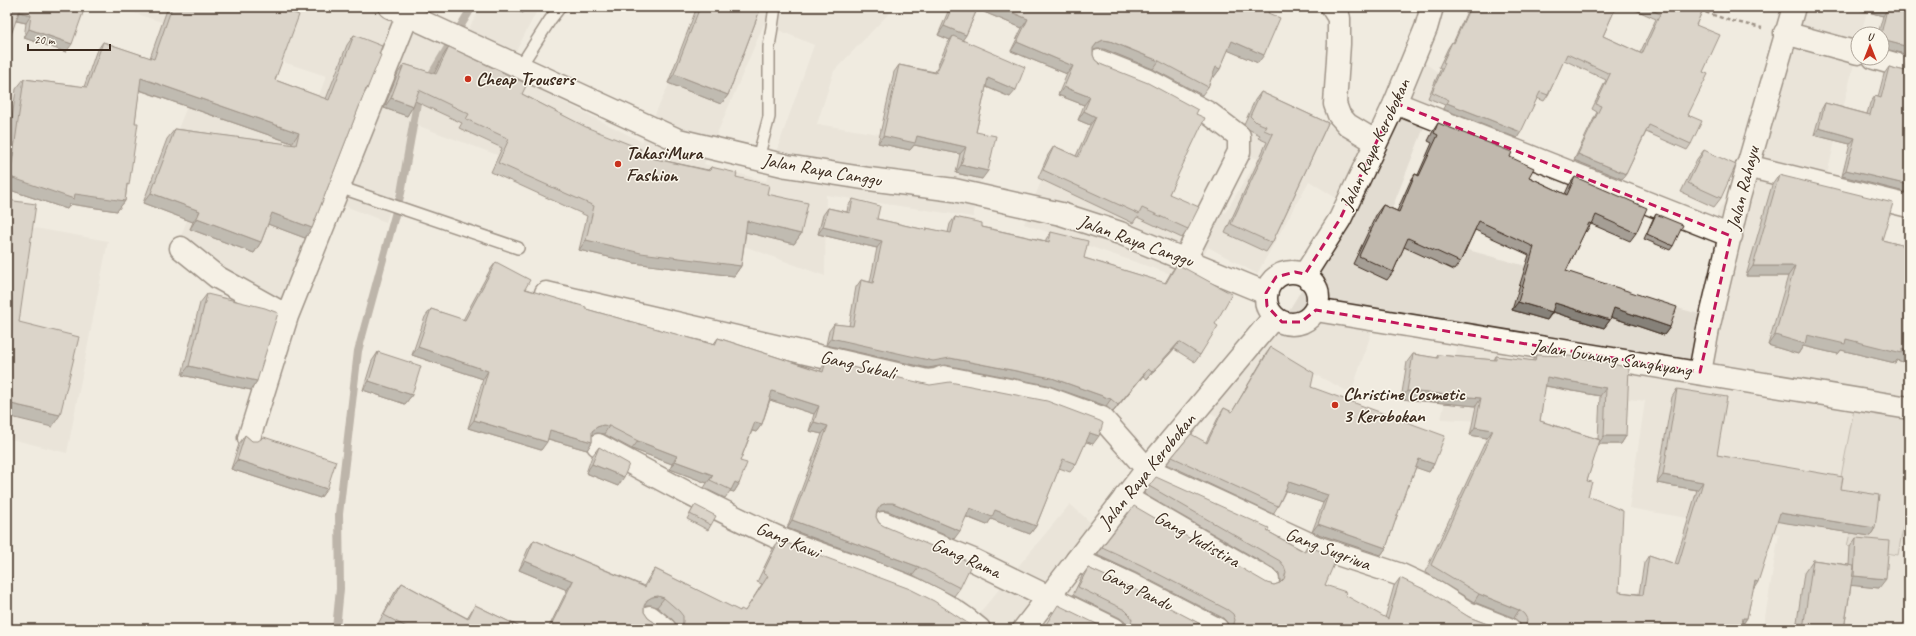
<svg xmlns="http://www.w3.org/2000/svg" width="1916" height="636" font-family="Caveat,sans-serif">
<rect width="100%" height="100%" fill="#f0ebe0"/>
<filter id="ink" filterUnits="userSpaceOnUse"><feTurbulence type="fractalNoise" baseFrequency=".025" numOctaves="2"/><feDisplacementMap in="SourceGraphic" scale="8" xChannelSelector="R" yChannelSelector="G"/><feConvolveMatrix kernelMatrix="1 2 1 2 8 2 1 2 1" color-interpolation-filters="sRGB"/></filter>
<g filter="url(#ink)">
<path fill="#e2dcd1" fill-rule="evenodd" d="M116,7H410L468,30L481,7H539L505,72L642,142L705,7H895L834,71L817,124L922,141L960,123L956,155L985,158L973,217L826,195L825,276L419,126L386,222L340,204L295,322L173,256L201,185L162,168L199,77L311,118L326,76ZM764,24L814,45L766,181L704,164Z
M1792,7H1868L1861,34H1858V47L1827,174L1871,186L1862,243L1909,256V409L1898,554L1909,495V629H1763L1779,534L1629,508L1645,401L1498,383L1485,421L1441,419L1459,340L1372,331L1351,393L1283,358L1237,427L1192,403L1253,343L1286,315L1352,208L1309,181L1257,274L1208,247L1191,281L1024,224L1050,159L1190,219L1200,201L1225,213L1258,159L1239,151L1269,99L1378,147L1417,57L1444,77L1385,226L1414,235L1717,319V212L1764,147Z
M7,223L108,241L67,453L7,438Z
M1070,504L1109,539L1057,629H873L972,622Z"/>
<path fill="#d5cec3" stroke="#887c70" d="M1856,399L1909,409V495L1898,555L1847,546L1859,497L1838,492Z"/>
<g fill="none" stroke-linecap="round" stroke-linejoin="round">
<path stroke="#7f7367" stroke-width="8" d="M427,82L472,7
M336,629L340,589L339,514L358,351L401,193L418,97L420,93"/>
<g stroke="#3b2a1e" stroke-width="14">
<path id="lane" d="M520,67L550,20L560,7
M758,158L769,117V47L775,7
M339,187L518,248"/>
</g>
<g stroke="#3b2a1e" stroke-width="25">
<path id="street" d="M1332,7L1339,18V44L1335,104L1339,115L1348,125L1376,142
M1785,33L1858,53
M1874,58L1909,68
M1099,61L1147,80L1210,114L1239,136V152L1185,259
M1395,103L1731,236
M1747,166L1909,206
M181,248L217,277L287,316
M546,293L927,381L936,380L943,377L1045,397L1102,418L1147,469L1316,547L1401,575L1429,588L1468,613L1509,629
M1700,372L1708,329L1739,197L1794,7
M249,438L287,316L408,14
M598,445C657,477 717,510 779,538C845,567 923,580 979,629
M1125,497L1268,580
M883,523L973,560L1114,629
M1077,560L1130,584L1217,629
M650,617L665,629"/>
</g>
<g stroke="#3b2a1e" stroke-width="25">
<path id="secondary" d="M390,7L678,140L787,166L869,179L954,190L1061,214L1120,233L1266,293
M1316,310L1909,408"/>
</g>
<g stroke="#3b2a1e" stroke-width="25">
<path id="primary" d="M1266 298a26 26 0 1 1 52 0a26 26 0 1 1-52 0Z
M1305,274L1340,219L1395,103L1426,28L1432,7
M1024,629L1147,469L1274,317"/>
</g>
<path stroke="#3b2a1e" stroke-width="2.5" stroke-dasharray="4 3" stroke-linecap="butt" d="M1699,10L1728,20L1762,28"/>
<use href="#lane" stroke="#fbf7ec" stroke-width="11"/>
<use href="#street" stroke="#fbf7ec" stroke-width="22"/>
<use href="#secondary" stroke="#fbf7ec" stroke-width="22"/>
<use href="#primary" stroke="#fbf7ec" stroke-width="22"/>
</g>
<path fill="#a59e95" stroke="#3b2a1e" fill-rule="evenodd" d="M7,7H85L66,52L24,38L26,23L16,21Z
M168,7H279L275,80L326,99L347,45L354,35L379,54L367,89L363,96L312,228L305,238L268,224L261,242L254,253L190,229L193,222L143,203L167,139L175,129L292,145V143L139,90L125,201L117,211L70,204L67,209L7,189V157L16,89L24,79L84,87L96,52L103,42L150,58Z
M697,7H761L728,95L721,104L668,83Z
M950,7H978L966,35L962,40L1010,97L986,87L976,132L982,179L956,173L960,154L914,145L910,150L878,143L894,72L899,65L935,72L947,44L950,40L938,35Z
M986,7H1270L1268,13L1258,63L1228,50L1220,69L1214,77L1212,76L1208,87L1202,95L1153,69L1104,49H1097L1093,51V55L1095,60L1100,64L1196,114L1169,194L1188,229L1182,238L1137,217L1133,223L1038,178L1048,155L1054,146L1076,156L1090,125L1078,120L1084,105L1058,95L1067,74L1011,51L1022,28L984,12Z
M1469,7H1616L1603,36L1640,53L1656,19L1629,7H1704L1696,25L1703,72L1688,115L1691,144L1687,150L1646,132L1626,174L1622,179L1574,160L1597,112L1592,109L1606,80L1564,60L1548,95L1544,101L1537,98L1517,138L1443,109L1445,105L1428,98L1441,68L1439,67L1448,48L1452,42L1453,43Z
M1854,7H1909V55L1882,48V34H1878L1883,16L1854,8Z
M449,47L522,94L638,155L708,170L711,167L736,177L767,194L801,234L794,244L746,232L741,266L734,276L634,263L579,250L587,216L491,172L502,148L459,128L462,123L415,101L413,106L407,116L384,108L398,73L404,64L434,74L443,56Z
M1889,67L1909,72V193L1842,176L1850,144L1814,135L1821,110L1825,103L1867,114L1870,103L1875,96L1878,97L1884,74Z
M1261,92L1328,123L1272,243L1266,252L1225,233L1267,142L1258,138L1260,135L1250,130L1244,124L1255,100Z
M1438,123L1510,157L1529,177L1565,194L1569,185L1575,177L1636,233L1630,241L1591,224L1586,232L1585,231L1566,271L1670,327L1664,335L1611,317L1610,320L1604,328L1553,312L1547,320L1512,310L1529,255L1475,230L1460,262L1454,270L1404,247L1393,272L1387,280L1353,264L1377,213L1383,205L1397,211L1410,182L1415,174L1418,175L1432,143L1428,141L1433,131Z
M1704,150L1721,198L1714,207L1681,192L1697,159Z
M1779,175L1882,240L1909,247V364L1897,360L1895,363L1841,350L1838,354L1803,346L1798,354L1768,345L1788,276H1746L1772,185Z
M853,199L877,219L925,230L926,228L948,233L950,224L955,217L982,227L1046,241V239L1051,232L1084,258L1165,283L1172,271L1177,264L1215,324L1200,355L1195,362L1174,349L1147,379L1143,376L1113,412L1106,406L1047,385L945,365L928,368L826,345L829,331L834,324L849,326L856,287L861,280L870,282L877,248L818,234L823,215L828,208L847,212L848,206Z
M1656,214L1673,246L1670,250L1644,239L1653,219Z
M496,262L525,289L586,309L713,345L718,338L820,371L826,361L1093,444L1086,441L1076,464L1070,472L1059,468L1036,526L1030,534L991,519L987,525L966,517L954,539L888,511H881L877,513L876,517L879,523L960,588L954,596L913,575L787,528L822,434L809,431L814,414L770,400L762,424L756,432L752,431L740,461L739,484L734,492L730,491L725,498L704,488L707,483L670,469L672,464L632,449L604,434L597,433L592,434V442L587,450L548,439L541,450L468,428L483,379L412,355L425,317L431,309L463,320L490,270Z
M207,294L257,381L251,390L182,375L200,303Z
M1271,347L1311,387L1434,464L1429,472L1416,467L1409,485L1406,489L1386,548L1381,555L1312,532L1323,503L1286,490L1278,506L1273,514L1167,464L1172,457L1206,442L1219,416L1224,408L1232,412L1266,354Z
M378,352L412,395L405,404L363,390L372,361Z
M1413,354L1436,358L1438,355L1494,360L1496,356L1532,361L1536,355L1601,361L1626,436L1621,444H1598L1587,481L1588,496L1619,592L1639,594L1644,563L1649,555L1675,564L1697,490L1657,483L1672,397L1677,389L1717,455L1841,489L1875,528L1870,536L1777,521L1753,589L1747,618L1742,626L1741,629H1521V627L1519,622L1514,618L1474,602L1425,572L1487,438L1470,435L1476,406L1401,399L1407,362ZM1545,386L1600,396L1598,439L1540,421Z
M245,435L252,441L327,489L320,498L231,469L239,444Z
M599,447L618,486L586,473L592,456Z
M1149,486L1267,531L1304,551L1307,546L1325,585L1385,618L1394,586L1400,578L1469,617L1500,629H1229L1227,622L1223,618L1136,573L1097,555L1102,547L1274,585L1280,583V580L1279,573L1274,569L1144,494Z
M695,505L711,525L708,530L687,519Z
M1856,538L1879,588L1851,585L1844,629H1796L1804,573L1813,560L1849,565L1850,547Z
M534,540L644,586L649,577L655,569L739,611H745L762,584L757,582L773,549L779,540L971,629H677V625L673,620L657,607L651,605H646L644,607V612L648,618L664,629H548L567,590L519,570L528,549Z
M1088,568L1210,629H1126V628L1125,622L1120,618L1073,595L1082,576Z
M402,583L467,618L475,605L524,629H387L378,624L395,592Z"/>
<path fill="#868179" stroke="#3b2a1e" d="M506,7H528L523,13Z
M987,7H999L1028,19L1022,28L984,12Z
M1854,7H1880L1887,9L1883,16L1854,8Z
M19,12L31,15L26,23L13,20Z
M944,26L966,35L960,44L953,36L950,40L938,35Z
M29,29L72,44L66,52L24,38Z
M1103,40L1110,41L1159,61L1153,69L1104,49H1097L1091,51L1097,43Z
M1882,40L1909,47V55L1882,48Z
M1232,41L1264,55L1258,63L1227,50Z
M1017,42L1073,66L1067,74L1011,51Z
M1216,67L1220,69L1214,77L1210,76Z
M674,74L728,95L721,104L668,83Z
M141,78L299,133L292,143L134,88Z
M988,78L1016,90L1010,97L982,85Z
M1064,87L1090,97L1084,105L1058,95Z
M391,98L413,106L407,116L384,108Z
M1447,103L1521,132L1517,138L1443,109Z
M1084,111L1096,117L1090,125L1078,120Z
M1819,128L1855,138L1850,144L1814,135Z
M883,136H917L966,147L960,154L914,145L910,150L878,143Z
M1578,154L1626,174L1622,179L1574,160Z
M961,165L988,171L982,179L956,173Z
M1846,170L1909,185V193L1842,176Z
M10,177L125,201L117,211L70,204L67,209L7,189V181Z
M151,193L200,211L193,222L143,203Z
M272,213L312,228L305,238L265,223Z
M197,218L261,242L254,253L190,229Z
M747,221L801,234L794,244L741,231Z
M823,227L882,241L877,248L818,234Z
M586,240L741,266L734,276L634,263L579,250Z
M1753,266H1795L1788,276H1746Z
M1518,302L1552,312L1547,320L1512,310Z
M1555,303L1610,320L1604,328L1550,311Z
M1614,308L1670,327L1664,335L1608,316Z
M1775,335H1807L1846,339L1902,349L1909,352V364L1897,360L1895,363L1841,350L1838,354L1803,346L1798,354L1768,345Z
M831,338L950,358L1052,378L1111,399L1106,406L1047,385L945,365L928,368L826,345Z
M1179,342L1174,349L1147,379L1152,372Z
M418,347L488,371L483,379L412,355Z
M189,366L257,381L251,390L182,375Z
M1148,369L1143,376L1113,412L1118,405Z
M1547,377L1568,381L1606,388L1600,396L1541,385Z
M369,381L412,395L405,404L363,390Z
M772,391L819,406L814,414L767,399Z
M1407,391L1481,398L1476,406L1401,399Z
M7,403L60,415L52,427L7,416Z
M474,420L547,442L541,450L468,428Z
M755,422L762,424L756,432L750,430Z
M814,422L828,426L822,434L809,431Z
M603,425L609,426L604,434L597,433L591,435L592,431L597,427Z
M1475,427L1493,430L1487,438L1470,435Z
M550,430L592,442L587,450L545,438Z
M1090,433L1099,436L1093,444L1084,441Z
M1604,436H1626L1621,444H1598Z
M638,441L677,456L672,464L632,449Z
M1419,459L1434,464L1429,472L1414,467Z
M237,460L327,489L320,498L231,469Z
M675,461L713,475L707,483L670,469Z
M592,464L624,477L618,486L586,473Z
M1663,475L1703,482L1697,490L1657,483Z
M735,482L739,484L734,492L730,491Z
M1289,482L1328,495L1323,503L1284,490Z
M887,503H893L960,531L954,539L888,511H881L875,513L881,505Z
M970,508L995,510L1036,526L1030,534L991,519L987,525L965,516Z
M1780,513L1875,528L1870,536L1774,521Z
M792,520L919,567L913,575L787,528Z
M1318,524L1386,548L1381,555L1312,532Z
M525,561L573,581L567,590L519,570Z
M1854,576L1886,579L1879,588L1847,585Z
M1755,581L1758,582L1753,590Z
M1479,594L1519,610L1514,618L1474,602Z
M658,596L664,598L657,607L651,605H646L641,609L647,600L652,597Z
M1743,618H1747L1741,626Z"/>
<path fill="#c0b8ad" stroke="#3b2a1e" d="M7,7H85L72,44L29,29L31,15L19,12L7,46Z
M172,7H279L299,15L275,80L329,100L354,35L382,46L379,54L381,55L367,89H366L312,228L272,213L261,242L197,218L200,211L151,193L175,129L296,145L299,133L141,78L135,123H138L129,185L127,184L125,201L75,194L74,199L10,177L24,79L87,87L103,42L154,59Z
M700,7H761L728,95L674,74Z
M952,7H978L966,35L944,26Z
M999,7H1270L1268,13L1280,18L1264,55L1232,41L1220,69L1216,67L1208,87L1159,61L1110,41L1103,40L1097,43L1093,48V55L1095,60L1100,64L1148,83L1198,110L1196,114L1205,118L1169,194L1199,207L1188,229L1142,208L1139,214L1043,170L1054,146L1078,157L1096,117L1084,111L1090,97L1064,87L1073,66L1017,42L1028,19Z
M1470,7H1616L1603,36L1642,54L1660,14L1646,7H1704L1696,25L1720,35L1703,72L1708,74L1688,115L1702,121L1691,144L1649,125L1626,174L1578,154L1601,106L1596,104L1610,74L1567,54L1548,95L1540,92L1521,132L1447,103L1449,100L1432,92L1445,63L1443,62L1452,42L1454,43Z
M1880,7H1909V47L1882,40V34H1881L1887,9Z
M953,36L1025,67L1016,90L988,78L976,132L996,136L988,171L961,165L966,147L917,136L915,143L883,136L899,65L936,73Z
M449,47L527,84L522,94L586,127L641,149L638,155L710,171L711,167L737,173L736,177L769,185L767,194L808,203L801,234L747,221L741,266L641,253L586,240L594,206L498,163L509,139L466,119L469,114L419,90L413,106L391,98L404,64L436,74Z
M1889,67L1909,72V185L1846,170L1855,138L1819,128L1825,103L1870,115L1875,96L1881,98Z
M1261,92L1328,123L1272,243L1231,224L1273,134L1264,130L1266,126L1256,122L1250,116Z
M1438,123L1512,152L1510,157L1534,168L1529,177L1567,195L1575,177L1647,208L1636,233L1596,215L1592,224L1589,223L1566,271L1677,307L1670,327L1614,308L1610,320L1555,303L1552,312L1518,302L1534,247L1479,221L1460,262L1408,238L1393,272L1359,256L1383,205L1399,212L1415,174L1419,176L1438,135L1434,133Z
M1704,150L1736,165L1721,198L1688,183Z
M1779,175L1893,203L1882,240L1909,247V352L1902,349V353L1846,339L1845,344L1807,335L1805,344L1775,335L1795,266H1753Z
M853,199L880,206L877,219L926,230V228L951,233L955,217L982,223V227L1049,242L1051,232L1088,241L1084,258L1166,283L1177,264L1232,294L1215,324L1218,326L1200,355L1179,342L1152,372L1148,369L1118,405L1111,399L1052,378L950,358L933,361L831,338L834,324L853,326L861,280L873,283L882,241L823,227L828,208L850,213Z
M7,200L36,204L19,322L79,337L60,415L7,403Z
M1656,214L1683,225L1673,246L1647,234Z
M496,262L530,280L525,289L586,307V309L715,345L718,338L823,372L826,361L930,385L950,382L1047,401L1100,421L1103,423L1099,436L1090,433L1076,464L1063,459L1036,526L995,510L992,517L970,508L960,531L893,503H887L881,505L877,511L876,517L879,523L884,526L972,563L960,588L919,567L792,520L828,426L814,422L819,406L772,391L762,424L755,422L740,461L747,463L739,484L735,482L731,490L710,480L713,475L675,461L677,456L638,441L609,426L603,425L597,427L592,431V442L550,430L547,442L474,420L488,371L418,347L431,309L465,320Z
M207,294L265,308L278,313L257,381L189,366Z
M1271,347L1314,373L1311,387L1445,436L1434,464L1419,459L1409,485L1408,484L1386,548L1318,524L1328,495L1289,482L1278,506L1172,457L1191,434L1207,443L1224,408L1232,412Z
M378,352L421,366L412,395L369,381Z
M1413,354L1438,358V355L1496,360V356L1535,361L1536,355L1569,356L1601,361L1629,368L1626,436H1604L1606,388L1568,381L1547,377L1540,421L1600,440L1587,481L1592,482L1588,496L1623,511L1619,592L1643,595L1649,555L1678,565L1703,482L1663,475L1677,389L1727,397L1717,455L1843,477L1841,489L1879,495L1875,528L1780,513L1758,582L1755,581L1747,618H1743L1741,629H1524L1526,625L1527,619L1524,614L1519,610L1479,594L1431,565L1493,430L1475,427L1481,398L1407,391Z
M245,435L252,441H258L264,437L336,461L327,489L237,460Z
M599,447L629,464L624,477L592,464Z
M1156,477L1269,528L1267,531L1305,552L1307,546L1337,557L1325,585L1346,592L1345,595L1388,619L1400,578L1428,591L1469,617L1500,629H1232L1233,627L1235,620L1233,614L1228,610L1141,565L1102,547L1134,506L1267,583L1274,585L1280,583L1284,579L1286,572L1284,566L1280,561L1149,486Z
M695,505L716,516L711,525L690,514Z
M1856,538L1889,541L1886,579L1854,576Z
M534,540L645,587L655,569L740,611L741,609L745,611L768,576L763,573L779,540L910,589L934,601L972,626L971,629H680L683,622V616L679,611L664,598L658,596L652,597L647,600L644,606V612L648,618L664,629H549L573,581L525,561Z
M1813,560L1854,566L1844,629H1803Z
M1088,568L1130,587L1210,629H1129L1130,627L1132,620L1130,615L1125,610L1078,587Z
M7,575L12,578L7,587Z
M402,583L468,619L475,605L524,629H410L384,615Z
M1058,605L1107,629H1043Z"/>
</g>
<path d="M0 0H1916V636H0ZM1395,103L1731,236L1700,372L1316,310L1301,322H1282L1267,306L1266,293L1276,277L1295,272L1305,274L1340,219Z" fill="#f0ebe0" fill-opacity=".55" fill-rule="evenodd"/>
<path fill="none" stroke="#c2185b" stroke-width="3" stroke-dasharray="8 5" stroke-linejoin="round" d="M1395,103L1731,236L1700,372L1316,310L1301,322H1282L1267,306L1266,293L1276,277L1295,272L1305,274L1340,219Z"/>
<g fill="#c8321e" stroke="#fbf7ec" stroke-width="1.5">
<circle cx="468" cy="79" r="4"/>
<circle cx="618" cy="164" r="4"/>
<circle cx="1335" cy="405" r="4"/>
</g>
<g text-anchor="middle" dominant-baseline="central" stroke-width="3" stroke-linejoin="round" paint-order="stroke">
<g font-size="19" font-weight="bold" fill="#3b2a1e" stroke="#fbf7ec" text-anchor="start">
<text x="476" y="79">Cheap Trousers</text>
<text x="626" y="153">TakasiMura<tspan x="626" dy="22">Fashion</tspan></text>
<text x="1343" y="394">Christine Cosmetic<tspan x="1343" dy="22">3 Kerobokan</tspan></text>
</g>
<g font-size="19" fill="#3b2a1e" stroke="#fbf7ec">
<text transform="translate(1375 144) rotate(-65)">Jalan Raya Kerobokan</text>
<text transform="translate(822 170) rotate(10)">Jalan Raya Canggu</text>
<text transform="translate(1743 188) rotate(-76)">Jalan Rahayu</text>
<text transform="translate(1136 241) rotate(20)">Jalan Raya Canggu</text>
<text transform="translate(1612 358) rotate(9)">Jalan Gunung Sanghyang</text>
<text transform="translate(858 365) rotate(13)">Gang Subali</text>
<text transform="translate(1147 471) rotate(-51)">Jalan Raya Kerobokan</text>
<text transform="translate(1197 539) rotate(30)">Gang Yudistira</text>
<text transform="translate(788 540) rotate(23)">Gang Kawi</text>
<text transform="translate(1328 549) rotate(21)">Gang Sugriwa</text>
<text transform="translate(966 558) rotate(24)">Gang Rama</text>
<text transform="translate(1137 589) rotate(26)">Gang Pandu</text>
</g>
</g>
<rect width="1916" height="636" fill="none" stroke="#fbf7ec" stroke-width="24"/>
<rect x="12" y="12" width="1892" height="612" fill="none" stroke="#3b2a1e" stroke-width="1.5" filter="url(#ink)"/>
<g transform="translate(1870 46)"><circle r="19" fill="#fbf7ec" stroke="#aea59a"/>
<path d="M0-3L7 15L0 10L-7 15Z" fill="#c8321e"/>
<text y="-6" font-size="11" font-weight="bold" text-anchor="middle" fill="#3b2a1e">U</text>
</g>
<path d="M28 44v6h82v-6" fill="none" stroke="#3b2a1e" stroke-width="2"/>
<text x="34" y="44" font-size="12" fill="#3b2a1e" stroke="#fbf7ec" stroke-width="3" paint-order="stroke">20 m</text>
</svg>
